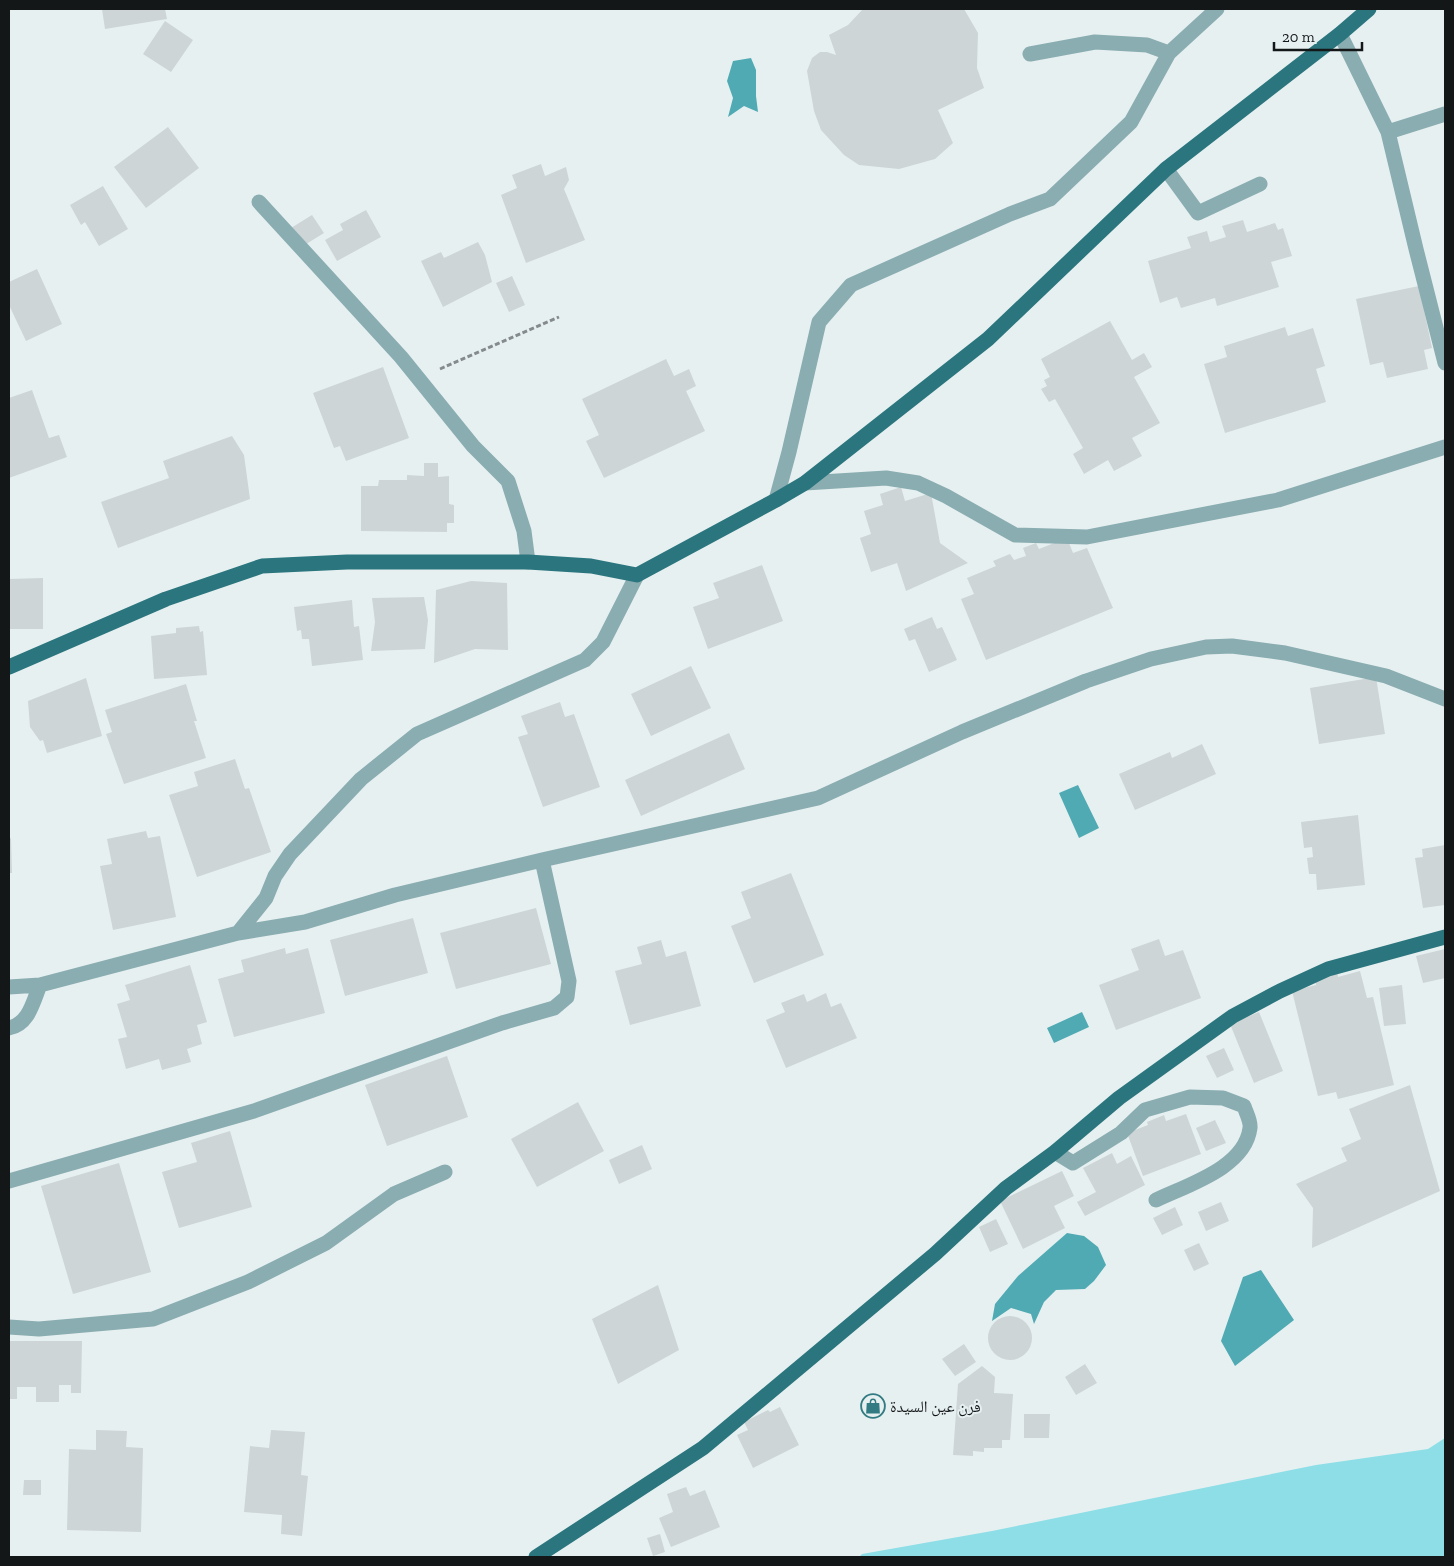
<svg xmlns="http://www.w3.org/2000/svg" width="1454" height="1566" font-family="'Zilla Slab','Noto Naskh Arabic',serif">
<rect width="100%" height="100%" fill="#e7f0f1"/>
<path fill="#8ddee6" d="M1445,1438V1557H859L862,1554L992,1531L1316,1465L1428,1449Z"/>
<path fill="#50aab3" d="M751,58L756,70V96L758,112L744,106L728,117L733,98L727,81L733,61Z
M1078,785L1099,828L1079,838L1059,793Z
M1082,1012L1089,1027L1054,1043L1047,1028Z
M1067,1233L1084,1236L1098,1247L1106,1265L1094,1281L1085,1289L1056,1290L1044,1302L1034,1324L1031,1314L1011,1308L992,1321L995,1304L1018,1276Z
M1261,1270L1294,1320L1235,1366L1221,1341L1243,1277Z"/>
<path fill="#cdd5d6" d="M102,9H165L167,19L105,29Z
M863,9H964L978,33L977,68L984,88L938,110L953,143L935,159L899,169L859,165L844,155L821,130L814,111L807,71L812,58L820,52H827L836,55L829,35L848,25Z
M165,21L193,40L171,72L143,54Z
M168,127L199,168L146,208L114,167Z
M541,164L545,176L566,167L569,180L564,189L585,240L526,263L501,195L517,188L512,175Z
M103,186L128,229L99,246L85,222L81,225L70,205Z
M366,210L381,237L337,261L325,240L343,230L340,224Z
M312,215L324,233L303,246L291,228Z
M1243,220L1247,232L1275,223L1278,230L1283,228L1292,256L1271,262L1279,287L1217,306L1215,298L1181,308L1177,297L1160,303L1148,261L1191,248L1187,237L1207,231L1210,242L1226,237L1222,226Z
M478,242L485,255L492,282L443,307L421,261L441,252L444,258Z
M37,269L62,324L26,341L9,305V282Z
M512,276L525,305L509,312L496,283Z
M1419,286L1432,348L1424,350L1428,369L1387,378L1383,362L1370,365L1356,299Z
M1110,321L1132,360L1144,353L1152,367L1134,377L1160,423L1132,438L1142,456L1114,471L1108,460L1084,474L1073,454L1083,448L1055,399L1049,402L1041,389L1047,386L1044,380L1050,377L1041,359Z
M1285,327L1288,336L1313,328L1325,366L1316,369L1326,402L1225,433L1204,364L1227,357L1224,346Z
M666,359L674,376L689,369L696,386L686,391L705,431L604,478L586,441L599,435L582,399Z
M383,367L409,438L346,461L340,446L334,448L313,393Z
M32,390L49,438L59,435L67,457L9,478V398Z
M232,436L244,455L250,499L118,548L101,502L169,478L163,461Z
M424,463H438V477L449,476V504L454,505V523H447V532L361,531V486H378L379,480H407V475L424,476Z
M901,487L905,501L931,493L940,543L968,563L906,591L897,563L871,572L860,538L871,534L864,511L883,505L880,494Z
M1067,538L1073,553L1087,548L1113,608L986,660L961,599L974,594L967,578L996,566L993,561L1010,554L1014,560L1026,556L1023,548L1036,543L1039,549Z
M762,565L783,621L708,649L693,607L719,598L713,583Z
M43,578V629H9V579Z
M471,581L507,583L508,650L475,649L434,663L436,590Z
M424,597L428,620L425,649L371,651L375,622L372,598Z
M352,600L354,627L359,626L363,660L312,666L309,639H302L301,630L297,631L294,607Z
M932,617L937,629L942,627L957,660L929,672L915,639L909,641L904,629Z
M199,626L200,632L203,631L207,675L154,679L151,636L176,633V628Z
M691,666L711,708L651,736L631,694Z
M1376,677L1385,734L1319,744L1310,688Z
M86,678L102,736L47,753L43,740L40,741L30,727L28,701Z
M186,684L197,721H194L206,758L124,784L106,734L112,732L105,710Z
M560,702L565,717L574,714L600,787L543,807L518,737L528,734L521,716Z
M729,733L745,769L641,816L625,780Z
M1202,744L1216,774L1135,810L1119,774L1170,752L1172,758Z
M235,759L245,789L249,788L271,852L197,877L169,795L198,786L194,772Z
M1358,815L1365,885L1317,890L1316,874H1309L1307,858L1313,857L1312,847L1304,848L1301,822Z
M146,831L148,838L160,836L176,917L113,930L100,866L112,864L107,839Z
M11,838L12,873H9V839Z
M1445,845V905L1423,908L1415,858L1423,857L1422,849Z
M791,873L824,955L754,983L731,926L751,918L741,892Z
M536,908L551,964L456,989L440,933Z
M413,918L428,973L345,996L330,940Z
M1159,939L1165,956L1183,950L1201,998L1116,1030L1099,985L1139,970L1131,949Z
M661,940L666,957L686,951L701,1006L630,1025L615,971L642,964L637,947Z
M285,948L286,954L308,948L325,1013L234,1037L218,979L244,972L241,960Z
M1445,949V978L1423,983L1416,956Z
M190,965L207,1022L197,1025L202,1044L187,1049L191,1062L162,1070L159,1059L126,1069L118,1039L127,1037L117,1004L130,1000L125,985Z
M1337,971L1338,977L1360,971L1367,998L1373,997L1394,1085L1338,1099L1336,1092L1318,1096L1292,991L1316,985L1314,976Z
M1402,985L1406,1024L1384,1026L1379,988Z
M826,993L831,1007L841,1003L857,1038L786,1068L766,1020L785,1012L781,1003L804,994L807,1002Z
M1259,1012L1283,1071L1254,1083L1230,1024Z
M1224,1048L1234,1070L1217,1078L1206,1056Z
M447,1056L468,1117L387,1146L365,1085Z
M1410,1085L1440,1191L1312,1248L1313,1208L1296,1184L1347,1161L1341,1148L1361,1139L1349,1109Z
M578,1102L604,1151L537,1187L511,1139Z
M1186,1114L1201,1154L1143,1176L1127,1133L1148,1125L1147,1122L1164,1115L1166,1121Z
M1215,1120L1226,1143L1206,1151L1196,1128Z
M230,1131L252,1207L179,1228L162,1172L197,1162L191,1143Z
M642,1145L652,1169L619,1184L609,1160Z
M1112,1153L1117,1164L1131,1156L1145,1185L1085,1216L1077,1202L1096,1192L1083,1168Z
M119,1163L151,1272L73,1294L41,1186Z
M1062,1171L1074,1196L1054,1206L1065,1228L1023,1249L1000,1201Z
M1221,1202L1229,1221L1206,1231L1198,1212Z
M1175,1207L1183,1225L1162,1235L1153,1218Z
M996,1219L1008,1244L990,1252L979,1227Z
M1199,1243L1209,1264L1194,1271L1184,1250Z
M658,1285L679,1350L618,1384L592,1319Z
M988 1338a22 22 0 1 1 44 0a22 22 0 1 1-44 0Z
M9,1341H82L81,1393H71V1385H59V1402H36V1387H17V1399H9Z
M964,1344L976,1362L955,1376L942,1359Z
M1085,1364L1097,1383L1076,1395L1065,1377Z
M982,1366L995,1377L994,1393L1013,1394L1010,1440H1002V1448H984V1452L973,1451V1456L953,1455L958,1384Z
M780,1407L799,1445L753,1468L737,1435L748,1430L744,1422L768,1410L770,1412Z
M1024,1414H1050L1049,1438H1024Z
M96,1430L127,1431L126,1447L143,1448L141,1532L67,1530L69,1449L96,1450Z
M271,1430L305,1432L301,1475L308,1476L302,1536L281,1534L282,1515L244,1512L250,1446L269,1448Z
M24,1480H41V1495H23Z
M686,1487L690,1496L705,1490L720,1527L671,1547L659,1518L673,1512L667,1494Z
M660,1534L665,1552L653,1556L647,1538Z"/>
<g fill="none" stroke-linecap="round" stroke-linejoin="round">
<path stroke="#858b8c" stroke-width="3" stroke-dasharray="5 2.5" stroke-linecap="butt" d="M440,369L559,317"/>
<path stroke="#8aadb1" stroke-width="15" d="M1340,34L1388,132L1416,249L1445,363
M1030,54L1095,42L1147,45L1169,53
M1388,132L1445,114
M1166,169L1198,213L1260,184
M259,202L401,357L473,446L508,481L524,531L528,562
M805,483L886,478L918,483L946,496L1015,535L1087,537L1278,500L1445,447
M776,500L789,452L819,322L851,285L1010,214L1050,199L1131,122L1169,53L1217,9
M238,933L266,898L275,876L290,854L361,779L417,734L585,660L603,642L637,575
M9,987L40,985L238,933L305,922L395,895L542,860L818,798L962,732L1086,681L1151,659L1206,647L1232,646L1285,653L1386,676L1445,699
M9,1028C29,1024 33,1002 40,985
M1055,1152L1073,1163L1121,1133L1145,1110L1190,1097L1223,1098L1244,1106C1246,1113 1251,1121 1250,1128C1245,1168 1187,1185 1156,1200
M9,1181L254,1111L502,1023L554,1008L567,997L569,981L542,860
M9,1327L39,1329L153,1319L248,1282L326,1243L394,1194L445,1172"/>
<path stroke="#2b767e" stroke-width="15" d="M9,667L166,599L262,566L347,562H528L591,566L637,575L776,500L805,483L988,339L1166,169L1340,34L1369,9
M536,1557L703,1448L935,1254L1006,1188L1055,1152L1119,1098L1233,1016L1280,991L1328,969L1445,937"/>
</g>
<defs>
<g id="shop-ring" transform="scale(1.25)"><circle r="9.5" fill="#e7f0f1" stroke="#327b82" stroke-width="1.5"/><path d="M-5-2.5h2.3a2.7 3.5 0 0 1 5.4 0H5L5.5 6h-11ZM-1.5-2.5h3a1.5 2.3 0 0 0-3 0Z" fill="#327b82"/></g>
</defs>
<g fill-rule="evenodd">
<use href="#shop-ring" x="873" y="1406"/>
</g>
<g text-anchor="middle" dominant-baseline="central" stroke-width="4" stroke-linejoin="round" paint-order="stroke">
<g font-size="16" fill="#141718" stroke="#e7f0f1" text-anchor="start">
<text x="890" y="1406">فرن عين السيدة</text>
</g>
</g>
<rect width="1454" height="1566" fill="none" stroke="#141718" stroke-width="20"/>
<path d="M1274 42v8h88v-8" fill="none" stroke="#141718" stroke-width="2.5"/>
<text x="1282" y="42" font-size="15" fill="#141718" stroke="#e7f0f1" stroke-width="4" paint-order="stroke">20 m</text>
</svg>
